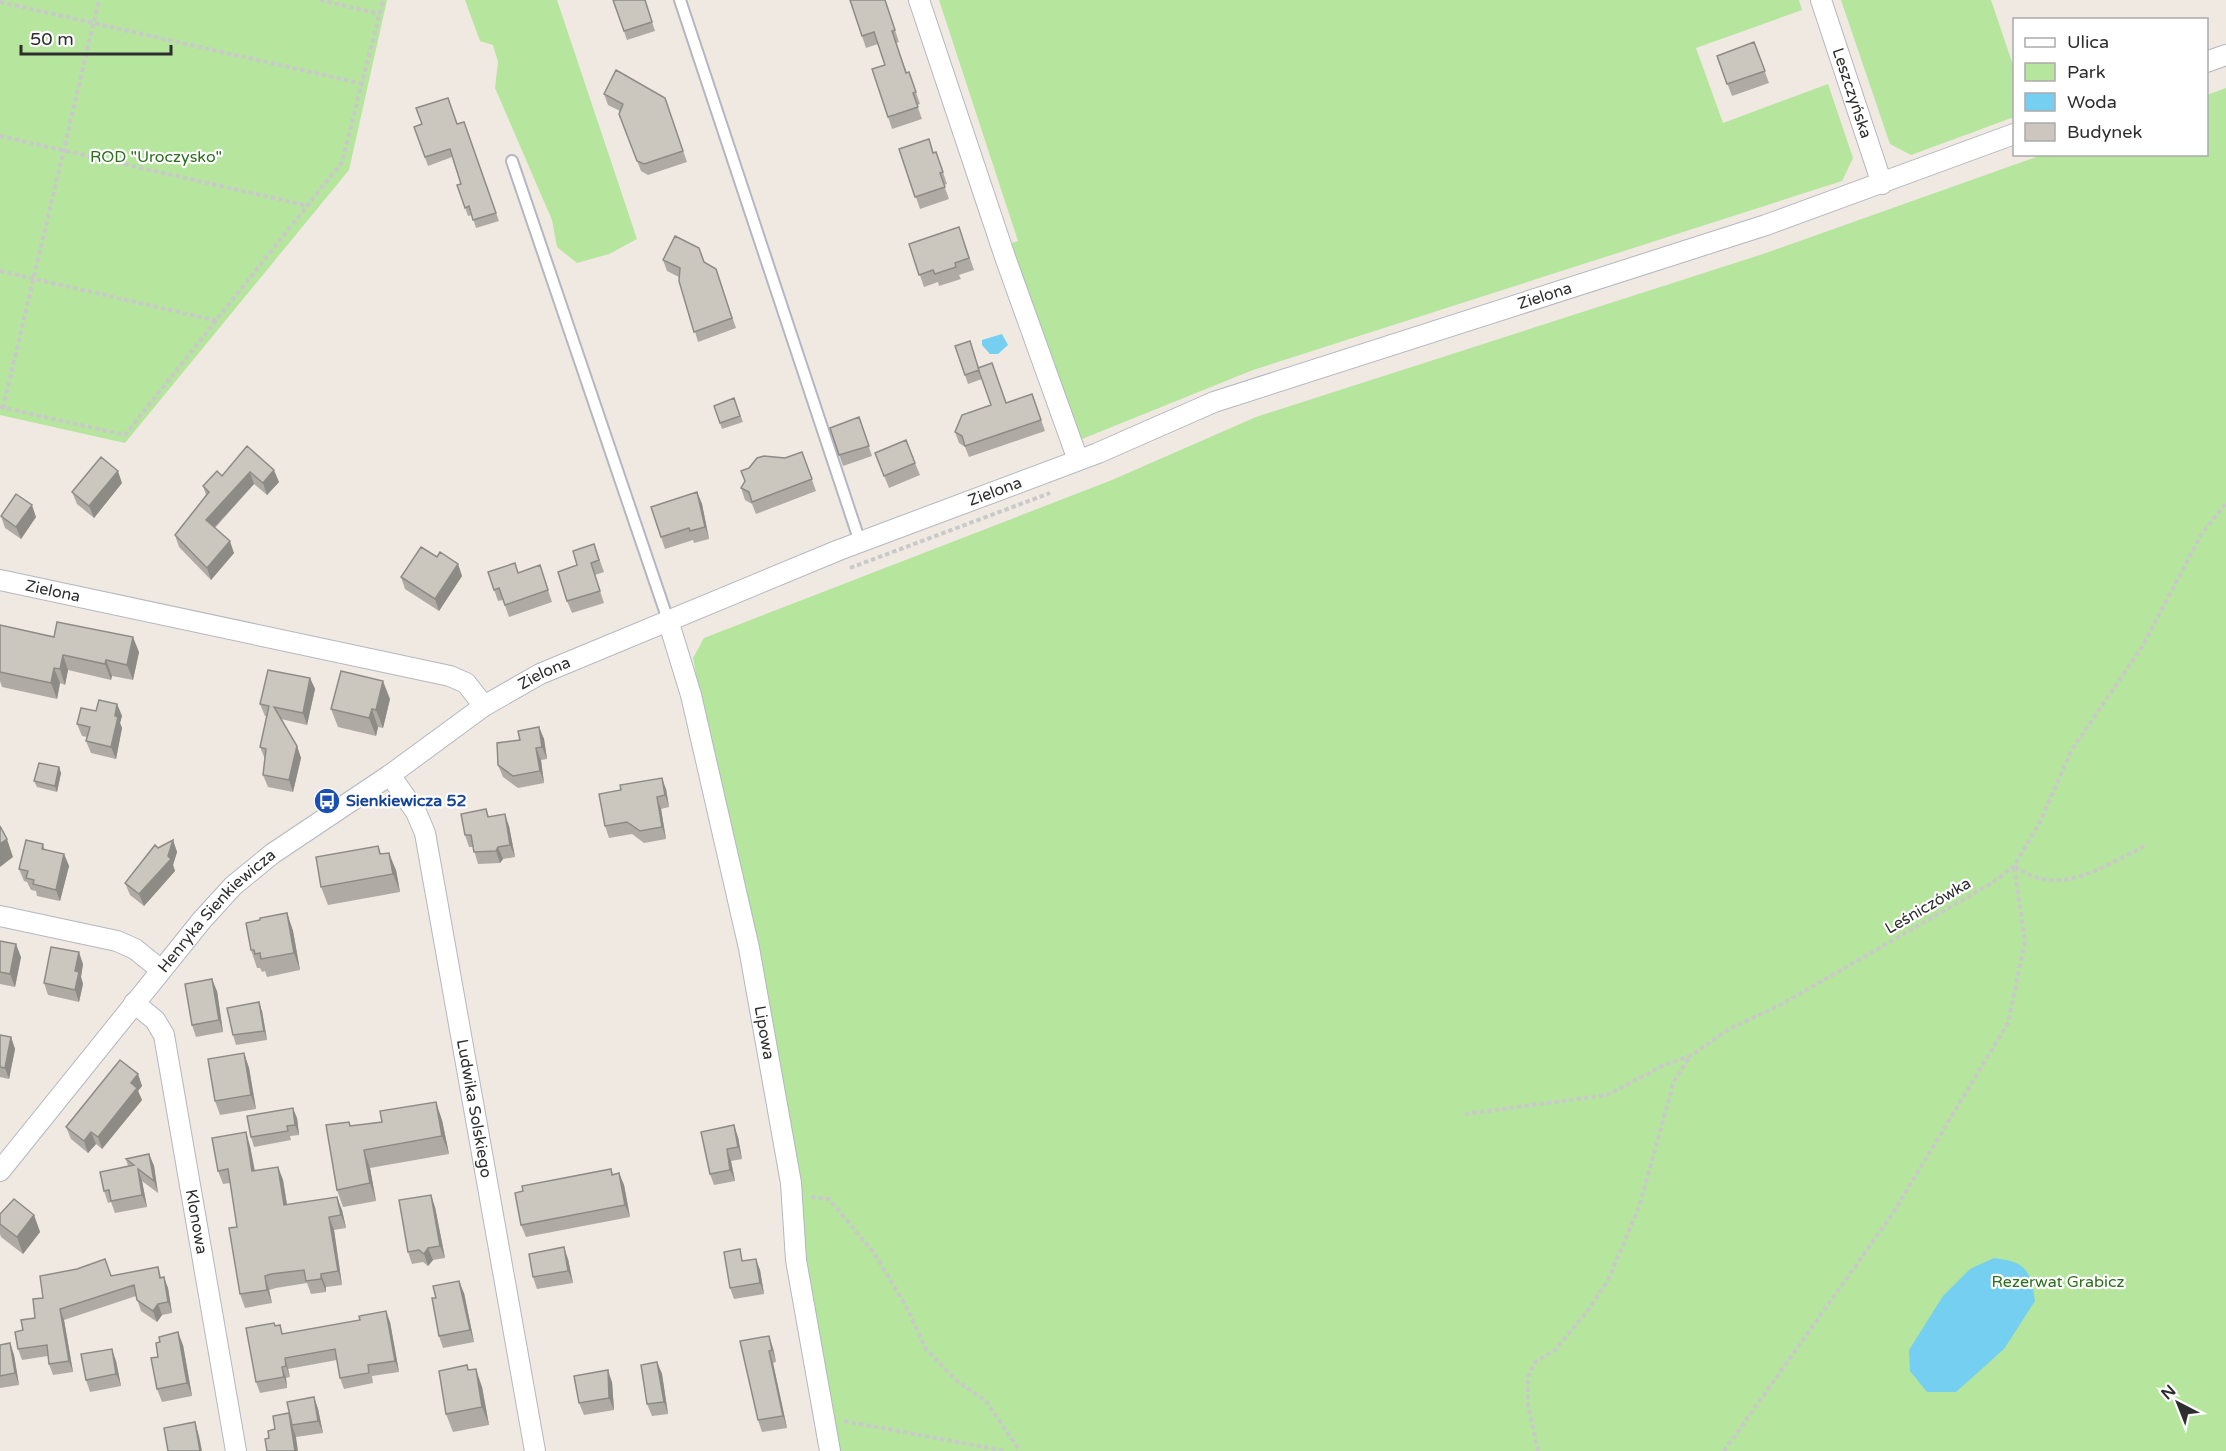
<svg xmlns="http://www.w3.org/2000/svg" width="2226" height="1451" font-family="'Varela Round',sans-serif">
<rect width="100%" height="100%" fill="#efe9e1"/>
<path fill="#b6e59e" d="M0,0H387L349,170L125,443L0,415Z
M465,0H557L637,239L609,254L577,263L557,247L552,220L495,88L498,62L493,45L480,41Z
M939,0H1799L1802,10L1696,48L1723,123L1828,84L1853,158L1842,181L1253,370L1077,441L1009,244L1018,241Z
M1841,0H1991L2014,68V117L1911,155L1890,144Z
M2226,88V1451H840L693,658L704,638L1112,480L1256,417L1763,254L2042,155L2206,154L2207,95Z"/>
<path fill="#75cff0" d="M1002,334L1008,345L998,354H990L982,345V340Z
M1994,1258C2027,1262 2030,1270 2035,1301L2004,1349L1956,1392H1927L1910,1371L1909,1350L1943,1296L1970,1269Z"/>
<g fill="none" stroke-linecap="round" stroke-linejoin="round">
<g stroke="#b4b7c1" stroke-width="14">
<path id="service" d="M680,0L860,542
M512,161L668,620"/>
</g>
<g stroke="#b4b7c1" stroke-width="22">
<g id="minor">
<path d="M919,0L1005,257L1078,460"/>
<path id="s1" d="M1821,0L1882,184"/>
<path d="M2206,62L2226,55"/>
<path id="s2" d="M0,580L450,676L466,683L484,706"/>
<path id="s3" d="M668,620L691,695L749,948L791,1183L796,1260L830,1451"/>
<path id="s4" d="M390,775L416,812L425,833L535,1451"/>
<path d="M0,916L117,941L135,949L161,970"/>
<path id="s5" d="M134,1003L155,1020L164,1035L236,1451"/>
<path id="s6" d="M0,1171L202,920L233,886L272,854L390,775L484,706L540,674L839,550L1098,453L1214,402L1766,225L2014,134"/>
</g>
</g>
<path stroke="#c9c9c9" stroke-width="4" stroke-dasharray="4.5 3" stroke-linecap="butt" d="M320,0L380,14
M0,2L364,84
M0,136L309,206
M0,271L218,321
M0,407L125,435L342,162L383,0
M3,408L99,0
M850,568L1050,493
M2015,866C2058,900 2105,865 2147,845
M1465,1114L1607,1095L1662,1066L1692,1055L1729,1029L1782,1004L1992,883L2014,866L2040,822L2071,751L2142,647L2201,535L2226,503
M811,1197L829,1199L874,1253L906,1306L926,1349L957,1381L986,1401L1020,1451
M844,1421L1006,1451
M1538,1451L1528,1405V1377L1535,1362L1555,1350L1588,1310L1608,1280L1639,1207L1674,1081L1691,1055
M1724,1451L1893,1213L2008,1023L2025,942L2014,866"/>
<use href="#service" stroke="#fff" stroke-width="10"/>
<use href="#minor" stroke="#fff" stroke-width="20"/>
</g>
<path fill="#afaba4" d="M613,0H645L655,31L627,40Z
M850,0H885L899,42L896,43L907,73L909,72L920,104L917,105L922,119L892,129L872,69L885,65L878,44L866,48Z
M1754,42L1769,83L1732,96L1717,56Z
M604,94L665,98L687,162L648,175L641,171L619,114L620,111L608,105Z
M464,122L499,221L476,228L472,215L468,216L457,185L461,184L452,157L428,166L414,127L457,124Z
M899,149L934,153L936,152L947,184L944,185L949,199L920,209Z
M959,227L974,270L959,275L961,279L939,286L938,282L924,287L909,244Z
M663,260L716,269L736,328L698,342L679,277L667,271Z
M979,368L1006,403L1032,394L1045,431L969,457L965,447L959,443L955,432L991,405L982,379L968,384L965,375Z
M734,398L743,422L722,429L714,406Z
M859,417L872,456L843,466L830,428Z
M247,446L279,482L267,495L254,484L215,528L234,553L211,580L179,547L175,535L206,495L203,486L222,476Z
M802,452L816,491L756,514L752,504L745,500L741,488L785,458Z
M875,453L915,463L920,475L889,488Z
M122,483L94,518L77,504L72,492Z
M697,492L702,504L709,539L694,543L693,540L665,549L661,537Z
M1,516L36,517L21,539L5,528Z
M594,544L604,572L595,575L604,603L572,613L567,601L577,565Z
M437,557L458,564L462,576L439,611L405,589L401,577Z
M540,565L552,602L509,617L503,600L498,601L488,572L518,573Z
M0,625L54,637L139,652L133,680L112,676L111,680L68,670L65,685L60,683L57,699L2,687L0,681Z
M310,678L315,689L307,725L281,719L297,746L301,758L293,792L268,787L263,775L265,759L260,747L267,716H265L260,704Z
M390,699L383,728L378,727L376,736L338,727L331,709Z
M117,704L122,716L120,723L122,728L116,759L91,753L86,741L87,737L82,736L77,724L96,711Z
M539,727L544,739L547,759L541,760L544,783L518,788L503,777L498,765L520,740Z
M59,767L61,773L57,792L37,787L34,781Z
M666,789L669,807L661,809L666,839L644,843L632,834L609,838L605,826Z
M486,809L489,817L509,826L515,857L503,859L500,863L478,864L473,847H469L465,835Z
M173,840L177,852L173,865L175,871L144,906L130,895L125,883L158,848Z
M43,844L45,850L64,854L69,866L60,901L37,896L36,891L31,890L27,882L24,881L19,869Z
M378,846L381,854L396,870L400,892L328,905L321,887Z
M287,913L293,931L300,970L267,977L265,971L262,972L260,968H257L251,950L260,920Z
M0,941L21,957L15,987L0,984Z
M83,964L81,977L83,984L79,1002L48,995L44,983Z
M217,991L223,1032L196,1037L192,1025Z
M262,1011L267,1040L236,1045L233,1035Z
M0,1035L11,1037L15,1049L9,1079L0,1077Z
M244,1053L249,1068L256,1109L220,1115L215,1101Z
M138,1074L142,1086L138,1091L142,1100L102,1149L96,1144L88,1153L71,1139L66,1127Z
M297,1118L299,1135L290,1136L291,1140L254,1147L251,1137Z
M442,1120L449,1154L370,1168L376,1201L343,1207L337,1190L351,1126Z
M701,1132L738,1137L742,1159L731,1161L735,1181L714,1185L710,1174Z
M250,1146L255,1171L278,1167L283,1180L287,1204L342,1210L346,1228L334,1230L342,1285L326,1287V1292L311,1294L307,1283L276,1288L269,1290L272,1303L245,1308L240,1294L237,1227L230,1183L223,1184L218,1171Z
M149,1154L154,1166L158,1193L142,1181L147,1207L115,1213L111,1202L108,1203L104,1191L128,1166L126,1159Z
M611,1169L613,1174L619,1173L624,1185L630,1217L526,1237L521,1225Z
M435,1207L445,1258L433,1260L428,1266L423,1262L412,1264L408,1252Z
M0,1214L34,1215L40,1232L23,1254L1,1237L0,1234Z
M568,1259L573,1283L537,1289L533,1277Z
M744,1261L760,1270L764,1294L734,1299L730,1288Z
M158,1267L161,1277L168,1288L172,1313L162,1315L157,1322L141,1311L136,1296L64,1320L73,1372L53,1375L49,1364L48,1356L22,1360L18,1349L23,1330L35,1318L43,1298L111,1276Z
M464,1293L474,1342L443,1348L439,1336Z
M390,1322L399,1372L372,1376L373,1383L344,1389L340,1378L337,1360L288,1369L290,1377L286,1378L287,1388L260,1393L256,1382L275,1326L283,1334Z
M740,1341L773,1348L776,1362L773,1363L787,1428L762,1432L758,1420Z
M160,1342L183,1345L192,1396L162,1402L157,1389Z
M10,1343L14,1355L19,1385L0,1388V1345Z
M116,1361L121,1386L90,1392L86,1380Z
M657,1362L662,1374L668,1414L652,1416L647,1404Z
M469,1370L482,1387L489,1425L453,1432L446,1414Z
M612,1382L614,1410L584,1415L579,1403Z
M314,1397L318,1409L323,1433L296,1437L269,1438L275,1429L289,1413Z"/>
<path fill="#8e8b86" d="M274,470L279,482L267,495L263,483Z
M118,471L122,483L94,518L89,506Z
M250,472L254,484L210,532L206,520Z
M697,492L702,504L709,539L705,527Z
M32,505L36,517L21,539L16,527Z
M230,541L234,553L211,580L207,568Z
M458,564L462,576L439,611L435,599Z
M133,637L139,652L133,680L127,665Z
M63,655L68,670L65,685L60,669Z
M106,660L112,676L111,680L105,664Z
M54,668L60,683L57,699L51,683Z
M310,678L315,689L307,725L303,713Z
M383,681L390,699L383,728L376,710Z
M117,704L122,716L120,723L122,728L116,759L111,747Z
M372,709L378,727L376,736L369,718Z
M539,727L544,739L547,759L542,747Z
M297,746L301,758L293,792L289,780Z
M536,748L541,760L544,783L540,771Z
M59,767L61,773L57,792L55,786Z
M662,778L666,789L669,807L665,795Z
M657,797L661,809L666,839L662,827Z
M505,814L509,826L515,857L510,845Z
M7,839L13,857L0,867V844Z
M173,840L177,852L173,865L175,871L144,906L139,894L168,856Z
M498,847L503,859L500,863L496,851Z
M389,853L396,870L400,892L393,874Z
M64,854L69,866L60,901L56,890Z
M287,913L293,931L300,970L294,953Z
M16,944L21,957L15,987L10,974Z
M79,952L83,964L81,977L83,984L79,1002L75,990V971Z
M212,979L217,991L223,1032L219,1020Z
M259,1002L262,1011L267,1040L264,1031Z
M11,1037L15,1049L9,1079L5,1068Z
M244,1053L249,1068L256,1109L251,1095Z
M138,1074L142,1086L138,1091L142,1100L102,1149L98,1137L131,1083Z
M436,1102L442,1120L449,1154L442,1136Z
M293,1108L297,1118L299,1135L295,1125Z
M734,1125L738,1137L742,1159L738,1147Z
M91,1132L96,1144L88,1153L84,1141Z
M246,1132L250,1146L257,1184L252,1171Z
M727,1149L731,1161L735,1181L730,1170Z
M364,1150L370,1168L376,1201L370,1183Z
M149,1154L154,1166L158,1193L154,1181Z
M278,1167L283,1180L289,1218L284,1205Z
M138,1169L142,1181L147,1207L142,1195Z
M619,1173L624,1185L630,1217L625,1205Z
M431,1195L435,1207L445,1258L440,1246Z
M337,1197L342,1210L346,1228L341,1215Z
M34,1215L40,1232L23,1254L17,1237Z
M329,1217L334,1230L342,1285L338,1271Z
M564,1247L568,1259L573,1283L568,1271Z
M428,1248L433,1260L428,1266L424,1254Z
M756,1259L760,1270L764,1294L760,1283Z
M321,1274L326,1287V1292L321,1279Z
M265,1276L269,1290L272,1303L267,1290Z
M164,1277L168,1288L172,1313L168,1302Z
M459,1281L464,1293L474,1342L470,1330Z
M158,1304L162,1315L157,1322L153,1311Z
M60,1309L64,1320L73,1372L69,1361Z
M386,1311L390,1322L399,1372L395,1361Z
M178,1332L183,1345L192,1396L187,1383Z
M769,1336L773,1348L776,1362L772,1350Z
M10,1343L14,1355L19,1385L15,1373Z
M112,1349L116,1361L121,1386L116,1374Z
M769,1351L773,1363L787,1428L783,1416Z
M285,1358L288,1369L290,1377L286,1366Z
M657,1362L662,1374L668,1414L664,1402Z
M282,1367L286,1378L287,1388L284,1377Z
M476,1369L482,1387L489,1425L482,1407Z
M608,1370L612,1382L614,1410L609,1398Z
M314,1397L318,1409L323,1433L318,1421Z
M289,1413L292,1425L296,1437L298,1451H295Z
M195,1422L199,1436L202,1451H200Z"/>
<path fill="#cbc7bf" stroke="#8e8b86" stroke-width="1.5" d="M613,0H645L652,22L624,31Z
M850,0H885L895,30L892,31L906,73L909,72L916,92L913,93L918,107L888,117L872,69L885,65L874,32L862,36Z
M1754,42L1765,71L1727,84L1717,56Z
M616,70L665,98L683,151L644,164L637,161L619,114L623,104L604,94Z
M448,98L457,124L464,122L496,213L473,220L469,206L465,208L457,185L461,184L450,149L425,157L414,127L422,124L416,108Z
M929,139L933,153L936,152L943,172L940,173L945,187L915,197L899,149Z
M959,227L969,258L955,263L956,267L935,274L933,270L919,275L909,244Z
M675,236L699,248L704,262L716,269L732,318L694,332L679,281L680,268L663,260Z
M970,341L979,370L965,375L955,346Z
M992,363L1006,403L1032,394L1041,420L965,446L962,436L955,432L962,415L991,405L978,368Z
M734,398L740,416L720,423L714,406Z
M859,417L869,446L839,455L830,428Z
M906,440L915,463L884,476L875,453Z
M247,446L274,470L263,483L250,472L206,520L230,541L207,568L175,535L209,492L203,486L217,471L222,476Z
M802,452L812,479L752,502L749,492L741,488L745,481L741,471L749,468L757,458L764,456L785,458Z
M101,457L118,471L89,506L72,492Z
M697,492L705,527L690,531L689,528L661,537L651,507Z
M16,494L32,505L16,527L1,516Z
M594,544L599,560L591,563L600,591L567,601L558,572L577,565L573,551Z
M421,547L437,557L440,552L458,564L435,599L401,577Z
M515,563L518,573L540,565L548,590L505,605L499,588L494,590L488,572Z
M57,622L133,637L127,665L106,660L105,664L63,655L60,669L54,668L51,683L0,672V625L54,637Z
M268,670L310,678L303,713L274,707L297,746L289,780L263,775L266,749L260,747L269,706L260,704Z
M341,671L383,681L376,710L372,709L369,718L331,709Z
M99,700L117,704L115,716L118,717L111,747L86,741L90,727L77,724L81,708L96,711Z
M539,727L542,747L536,748L540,771L513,776L498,765L497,743L520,740L518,731Z
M39,763L59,767L55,786L34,781Z
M662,778L665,795L657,797L662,827L640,831L627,822L605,826L599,794L621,790L620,785Z
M486,809L488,817L505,814L510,845L498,847L496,851L474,852L471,835H465L461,814Z
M0,826L7,839L0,844Z
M26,840L43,844L42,849L64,854L56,890L33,884L34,880L26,878L28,871L19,869Z
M173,840L168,856L171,859L139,894L125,883L155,845L158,848Z
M378,846L380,854L389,853L393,874L321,887L316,857Z
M287,913L294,953L261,959L260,953L255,954L254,950H251L246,923L260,920V918Z
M0,941L16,944L10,974L0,972Z
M51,947L79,952L75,971L79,972L75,990L44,983Z
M212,979L219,1020L192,1025L185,984Z
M259,1002L264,1031L233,1035L227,1008Z
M0,1035L11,1037L5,1068L0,1067Z
M244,1053L251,1095L215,1101L208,1059Z
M120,1060L138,1074L131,1083L137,1088L98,1137L91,1132L84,1141L66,1127Z
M436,1102L442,1136L364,1150L370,1183L337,1190L326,1125L349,1122L350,1126L382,1122L380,1111Z
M293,1108L295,1125L287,1126L288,1131L251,1137L247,1116Z
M734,1125L738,1147L727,1149L730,1170L710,1174L701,1132Z
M246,1132L252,1171L278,1167L284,1205L337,1197L341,1215L329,1217L338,1271L321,1274V1279L306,1281L304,1270L271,1274L265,1276L267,1290L240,1294L229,1228L237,1227L228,1169L218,1171L212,1138Z
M149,1154L154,1181L138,1169L142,1195L111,1201L109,1190L104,1191L100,1172L134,1165L126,1159Z
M611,1169L612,1175L619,1173L625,1205L521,1225L515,1193L523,1191L522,1186Z
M431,1195L440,1246L428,1248L424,1254L419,1250L408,1252L399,1200Z
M14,1199L34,1215L17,1237L0,1224V1214Z
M564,1247L568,1271L533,1277L529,1254Z
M740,1249L742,1261L756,1259L760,1283L730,1288L724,1252Z
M105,1259L111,1276L158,1267L160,1278L164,1277L168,1302L158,1304L153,1311L137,1300L134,1285L60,1309L69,1361L49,1364L47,1345L18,1349L15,1332L23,1330L21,1320L35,1318L33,1299L43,1298L40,1276L77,1269Z
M459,1281L470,1330L439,1336L432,1298H436L433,1286Z
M386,1311L395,1361L368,1365L369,1373L340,1378L335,1349L285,1358L286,1366L282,1367L284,1377L256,1382L246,1328L274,1323L275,1326L280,1325L282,1334L360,1320L359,1316Z
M178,1332L187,1383L157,1389L151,1358L158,1357L156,1343L160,1342L159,1337Z
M769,1336L772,1350L769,1351L783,1416L758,1420L740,1341Z
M10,1343L15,1373L0,1376V1345Z
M112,1349L116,1374L86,1380L81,1354Z
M657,1362L664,1402L647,1404L641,1365Z
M467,1365L468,1370L476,1369L482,1407L446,1414L439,1371Z
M608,1370L609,1398L579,1403L574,1376Z
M314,1397L318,1421L292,1425L287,1402Z
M289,1413L295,1451H267L265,1439L269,1438L268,1431L275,1429L273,1416Z
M195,1422L200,1451H168L164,1428Z"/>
<defs>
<g id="bus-disc" transform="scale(1.35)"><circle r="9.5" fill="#1a4fb4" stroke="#fff"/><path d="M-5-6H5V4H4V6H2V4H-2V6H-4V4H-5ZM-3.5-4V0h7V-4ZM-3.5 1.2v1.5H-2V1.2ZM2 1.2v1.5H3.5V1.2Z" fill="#fff"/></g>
</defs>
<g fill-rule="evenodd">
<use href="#bus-disc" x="327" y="801"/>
</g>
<g text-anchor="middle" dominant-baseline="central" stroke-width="4.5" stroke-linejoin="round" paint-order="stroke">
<g font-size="16" fill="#2e2e2e" stroke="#fff">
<text stroke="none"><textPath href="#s1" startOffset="98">Leszczyńska</textPath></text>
<text stroke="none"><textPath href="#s6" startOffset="1816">Zielona</textPath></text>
<text stroke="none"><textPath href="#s6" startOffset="1232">Zielona</textPath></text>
<text stroke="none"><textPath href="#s2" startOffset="54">Zielona</textPath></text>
<text stroke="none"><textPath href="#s6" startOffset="746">Zielona</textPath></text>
<text transform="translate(1928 906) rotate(-30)">Leśniczówka</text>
<text stroke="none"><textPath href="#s6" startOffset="339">Henryka Sienkiewicza</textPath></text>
<text stroke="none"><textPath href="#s3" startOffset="424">Lipowa</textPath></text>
<text stroke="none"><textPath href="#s4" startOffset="348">Ludwika Solskiego</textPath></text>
<text stroke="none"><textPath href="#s5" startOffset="234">Klonowa</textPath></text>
</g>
<g font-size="16" fill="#2c6e1b" stroke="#fff">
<text x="156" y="157">ROD "Uroczysko"</text>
<text x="2058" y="1282">Rezerwat Grabicz</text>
</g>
<g font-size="16" font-weight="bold" fill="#164399" stroke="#fff" text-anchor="start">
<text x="346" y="801">Sienkiewicza 52</text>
</g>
</g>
<rect x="2013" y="18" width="195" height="138" fill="#ffffff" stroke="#ababab" stroke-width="1.5"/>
<rect x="2025" y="38" width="30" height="9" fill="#ffffff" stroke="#ababab" stroke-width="1.5"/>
<text x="2067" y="48" font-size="18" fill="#2e2e2e">Ulica</text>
<rect x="2025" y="63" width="30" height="18" fill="#b6e59e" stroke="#ababab" stroke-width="1.5"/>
<text x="2067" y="78" font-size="18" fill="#2e2e2e">Park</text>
<rect x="2025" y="93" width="30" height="18" fill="#75cff0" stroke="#ababab" stroke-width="1.5"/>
<text x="2067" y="108" font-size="18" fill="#2e2e2e">Woda</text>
<rect x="2025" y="123" width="30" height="18" fill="#cbc7bf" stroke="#ababab" stroke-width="1.5"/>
<text x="2067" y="138" font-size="18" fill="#2e2e2e">Budynek</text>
<g transform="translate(2178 1403) rotate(318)" stroke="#ffffff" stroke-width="4.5" paint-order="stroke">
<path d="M0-4.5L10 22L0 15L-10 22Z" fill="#2e2e2e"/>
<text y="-9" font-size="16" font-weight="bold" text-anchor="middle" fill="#2e2e2e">N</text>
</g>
<path d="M21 45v9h150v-9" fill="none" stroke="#2e2e2e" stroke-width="3"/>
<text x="30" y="45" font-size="18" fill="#2e2e2e" stroke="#ffffff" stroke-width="4.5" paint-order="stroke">50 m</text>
</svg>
